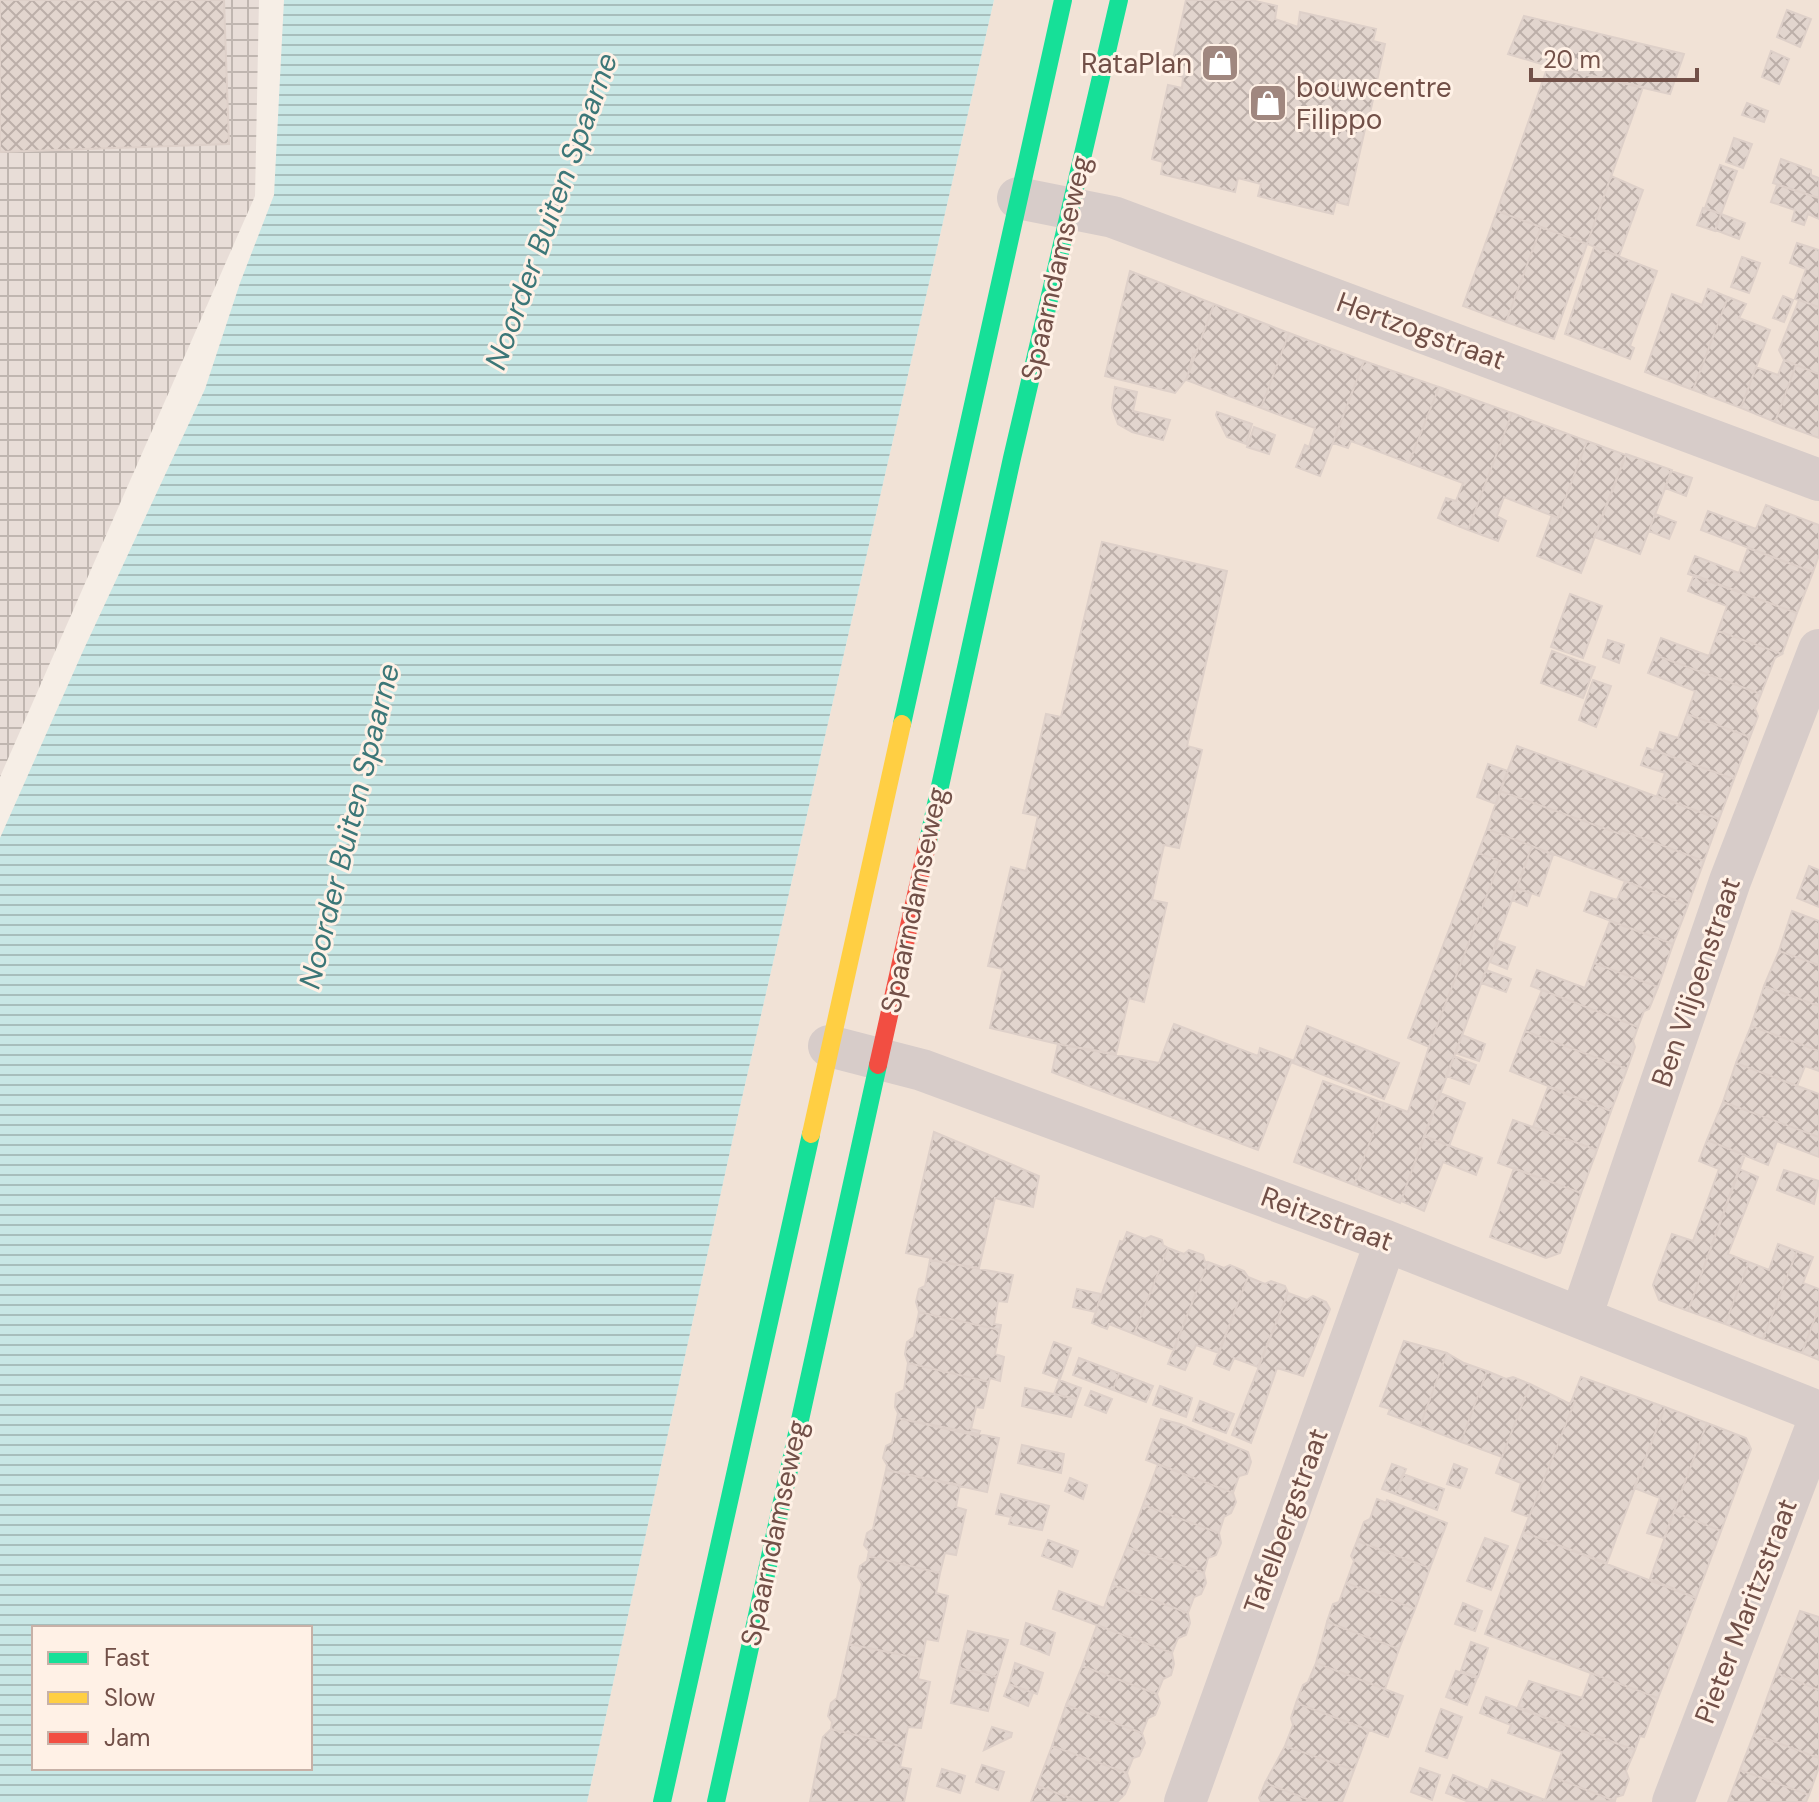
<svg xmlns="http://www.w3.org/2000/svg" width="1819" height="1802" font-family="'DM Sans',sans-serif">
<defs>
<pattern id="industrial-grid" width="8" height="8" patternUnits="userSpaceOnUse" patternTransform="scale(2)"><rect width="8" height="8" fill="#e8ddd7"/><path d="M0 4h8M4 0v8" fill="none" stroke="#c0b6b0"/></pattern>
<pattern id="water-rules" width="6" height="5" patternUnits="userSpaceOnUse" patternTransform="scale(2)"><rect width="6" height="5" fill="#c8e7e5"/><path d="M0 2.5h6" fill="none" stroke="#a7bebc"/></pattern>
<pattern id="building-cross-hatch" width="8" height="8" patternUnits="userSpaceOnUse" patternTransform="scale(2)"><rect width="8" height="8" fill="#e2d5ce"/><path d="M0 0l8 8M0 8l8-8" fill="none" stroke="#bcafa9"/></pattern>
</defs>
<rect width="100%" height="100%" fill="#f6eee6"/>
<path fill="#f1e2d6" d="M994,0H1819V1802H587L736,1124Z"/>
<path fill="url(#industrial-grid)" d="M0,0H259L255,196L0,777Z"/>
<path fill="url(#water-rules)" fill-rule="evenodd" d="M284,0H994L736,1124L587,1802H0V838L83,651L205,389L240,283L274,195ZM34,1628H310V1768H34Z"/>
<path fill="url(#building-cross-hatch)" stroke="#ded0c9" stroke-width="2" d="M0,0H224L229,144L0,152Z
M1186,0H1251L1277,6L1275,19L1298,27L1300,12L1376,29L1373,41L1385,44L1369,118L1354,117L1352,126L1365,129L1348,205L1336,202L1333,214L1258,196L1261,184L1238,178L1235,192L1161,174L1163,162L1152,159L1168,85L1182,88L1183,77L1170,73Z
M1787,10L1811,19L1800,47L1777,37Z
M1524,16L1684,54L1670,94L1548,66L1508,54Z
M1771,51L1789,59L1779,84L1762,77Z
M1548,66L1643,87L1587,244L1497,211Z
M1747,103L1768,111L1764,122L1742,115Z
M1734,138L1752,144L1743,168L1726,162Z
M1781,159L1811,170V175L1819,178V198L1773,183Z
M1720,165L1737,171L1721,214L1705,208Z
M1611,176L1643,190L1619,256L1587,244Z
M1777,185L1819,198V219L1808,214L1804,225L1792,221L1795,210L1771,202Z
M1703,208L1721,214L1715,231L1697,225Z
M1497,211L1541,227L1506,322L1463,306Z
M1721,214L1745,223L1739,239L1715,230Z
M1541,227L1587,244L1554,339L1506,322Z
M1797,243L1819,250V307L1795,299L1806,269L1790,263Z
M1594,247L1657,271L1630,346L1634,348L1630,359L1565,334Z
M1742,257L1760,263L1749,293L1731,287Z
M1130,271L1214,304L1195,355L1193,354L1187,378L1175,393L1105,376Z
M1708,289L1728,297L1693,390L1645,372L1672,294L1702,305Z
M1783,296L1793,300L1784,322L1773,318Z
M1728,297L1746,304L1739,318L1770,330L1741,408L1693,390Z
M1799,300L1819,307V374L1784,360L1779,350Z
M1214,304L1289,333L1261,408L1186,380Z
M1289,333L1364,361L1320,476L1296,467L1305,445L1309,447L1315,428L1261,408Z
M1784,360L1796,365L1775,422L1741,408L1756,367L1778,375Z
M1364,361L1439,387L1409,463L1351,441L1348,448L1333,443Z
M1796,365L1819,374V438L1775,422Z
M1115,387L1137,392L1133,411L1170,420L1163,440L1132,432L1118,424L1112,408Z
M1439,387L1512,413L1468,530L1438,518L1446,498L1456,501L1463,483L1409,463Z
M1217,412L1252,424L1246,444L1227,437L1216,415Z
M1512,413L1587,441L1558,518L1504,497L1497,516L1506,521L1498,541L1468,530Z
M1254,427L1275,435L1269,454L1247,447Z
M1587,441L1626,455L1581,573L1537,556L1552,515L1558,518Z
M1626,454L1672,470L1640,554L1594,537Z
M1671,471L1692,478L1686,496L1665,488Z
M1766,505L1819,525V555L1813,572L1701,530L1708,511L1756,529Z
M1655,514L1676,522L1669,539L1649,531Z
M1102,542L1227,571L1187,746L1202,750L1179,848L1164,845L1152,900L1167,903L1144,1002L1129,998L1116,1054L1058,1044L990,1028L1003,969L988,966L1011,867L1026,871L1038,816L1023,813L1046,714L1061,717Z
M1748,548L1813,572L1797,613L1688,574L1695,556L1739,573Z
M1694,575L1797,613L1782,654L1718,631L1727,606L1688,591Z
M1570,594L1602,606L1583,658L1551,647Z
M1718,631L1782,654L1775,658L1761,694L1655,655L1661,638L1709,656Z
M1608,640L1624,645L1619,663L1603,657Z
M1552,651L1595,667L1583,698L1541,683Z
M1655,655L1761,694L1755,709L1758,716L1750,737L1687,714L1695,691L1648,673Z
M1593,680L1611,686L1596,727L1579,720Z
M1687,714L1750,737L1734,779L1654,750L1660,732L1678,738Z
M1517,746L1719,819L1704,861L1621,830L1620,834L1500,791Z
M1647,748L1734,779L1719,819L1657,796L1665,773L1641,765Z
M1488,764L1508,771L1496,804L1477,797Z
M1500,791L1620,834L1621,830L1704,861L1688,905L1487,829Z
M1487,829L1532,846L1400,1203L1354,1185L1384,1103L1408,1112L1429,1047L1500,861L1478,853Z
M1532,846L1553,855L1539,896L1517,888Z
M1478,853L1500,861L1429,1047L1408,1038Z
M1809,866L1819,870V907L1797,898Z
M1625,881L1688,905L1673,944L1584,911L1591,892L1617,900Z
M1517,888L1531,894L1527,906L1512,900Z
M1792,911L1819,921V965L1779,951Z
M1610,921L1673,944L1658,987L1594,963Z
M1498,941L1515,947L1507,969L1490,962Z
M1779,951L1819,965V1006L1764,986Z
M1594,963L1658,987L1649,1009L1644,1011L1638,1027L1531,986L1537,970L1585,988Z
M1486,970L1511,979L1506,992L1481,983Z
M1764,986L1819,1006V1051L1751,1026Z
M1542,990L1638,1027L1633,1041L1635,1047L1627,1069L1525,1031Z
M1174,1024L1258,1056L1260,1048L1292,1060L1258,1150L1052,1072L1058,1044L1159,1063Z
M1307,1026L1399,1063L1384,1099L1293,1063Z
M1751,1026L1819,1051V1071L1805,1066L1797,1086L1736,1063Z
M1525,1031L1627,1069L1611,1111L1510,1071Z
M1462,1035L1485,1044L1479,1061L1455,1053Z
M1454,1056L1476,1065L1469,1084L1446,1076Z
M1736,1063L1819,1094V1137L1723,1102Z
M1323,1081L1384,1103L1354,1185L1294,1162Z
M1548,1087L1611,1111L1597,1150L1533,1127Z
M1440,1093L1465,1103L1449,1146L1424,1136Z
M1723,1102L1819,1137V1157L1777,1141L1768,1165L1707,1140Z
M1513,1120L1597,1150L1581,1193L1498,1163Z
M934,1132L1039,1176L1033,1207L995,1198L979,1268L930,1260L931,1258L906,1253Z
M1424,1136L1482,1158L1476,1175L1443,1162L1424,1211L1401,1201Z
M1707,1140L1745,1155L1688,1311L1659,1300L1653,1285L1672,1234L1693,1241L1719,1169L1699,1161Z
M1514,1168L1581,1193L1560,1253L1546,1258L1490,1237Z
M1739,1169L1758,1177L1728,1254L1749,1262L1725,1324L1688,1311Z
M1784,1170L1819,1181L1814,1204L1777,1190Z
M1127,1232L1145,1239L1151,1236L1162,1240L1163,1245L1168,1248L1134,1334L1109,1324L1107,1329L1092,1323L1120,1241L1123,1242Z
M1778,1244L1797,1251L1763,1339L1725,1324L1749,1262L1769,1270Z
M1168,1248L1184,1254L1189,1250L1203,1255L1205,1262H1208L1174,1350L1134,1334Z
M1797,1251L1813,1257L1803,1283L1819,1289V1307L1802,1353L1763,1339Z
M930,1260L1013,1275L1007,1302L998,1301L994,1324L1001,1325L1000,1330L919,1312L916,1302L919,1289L925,1286Z
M1208,1262L1224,1268L1230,1265L1244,1271L1248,1277L1219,1353L1196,1345L1185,1370L1168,1364Z
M1248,1277L1265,1284L1271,1281L1285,1286L1288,1293L1258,1367L1234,1358L1229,1370L1214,1364Z
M1077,1289L1101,1294L1096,1312L1073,1307Z
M1288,1293L1307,1300L1313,1296L1326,1302L1330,1309L1303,1376L1277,1368L1251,1443L1232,1435Z
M1819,1307V1360L1802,1353Z
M919,1312L1000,1330L995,1354L1004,1357L1000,1381L990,1378L989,1382L908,1363L905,1354L907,1342L914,1337Z
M1404,1341L1447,1353L1420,1426L1388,1414L1390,1409L1380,1406Z
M1054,1342L1071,1348L1060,1379L1043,1373Z
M1447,1353L1464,1363L1487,1371L1461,1442L1420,1426Z
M1079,1358L1119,1373L1113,1390L1073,1375Z
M908,1363L989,1382L983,1408L976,1407L971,1429L980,1431L978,1436L897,1418L898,1413L895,1407L896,1394L904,1390Z
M1487,1371L1506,1379L1513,1377L1530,1384L1502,1457L1461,1442Z
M1119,1373L1153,1386L1146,1402L1113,1390Z
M1581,1377L1665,1407L1607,1563L1523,1532L1575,1401L1572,1400Z
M1059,1380L1081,1388L1077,1399L1054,1394Z
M1530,1384L1570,1404L1572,1400L1575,1401L1529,1517L1512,1511L1521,1483L1496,1473Z
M1160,1386L1192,1398L1186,1417L1153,1405Z
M1025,1388L1077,1399L1071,1417L1022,1406Z
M1091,1391L1112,1399L1106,1413L1085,1405Z
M1200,1401L1234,1414L1226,1433L1193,1421Z
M1665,1407L1707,1423L1664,1538L1647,1533L1660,1498L1634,1488Z
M897,1418L999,1438L987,1492L886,1470L887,1465L883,1458L886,1446L892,1443Z
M1161,1419L1180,1424L1248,1452L1251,1462L1247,1474L1239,1476L1233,1493L1146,1460Z
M1707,1423L1746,1438L1751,1449L1721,1531L1674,1512Z
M1022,1445L1064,1454L1061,1473L1018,1463Z
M1158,1464L1233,1493L1236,1502L1231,1513L1224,1517L1219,1533L1143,1505Z
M1392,1464L1406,1469L1395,1494L1382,1489Z
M1454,1464L1467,1469L1460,1488L1447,1484Z
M886,1470L960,1485L956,1507L966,1510L956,1555L945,1553L940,1573L868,1556L869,1551L864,1545L867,1533L873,1529Z
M1403,1474L1444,1489L1437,1510L1395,1494Z
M1070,1478L1087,1485L1083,1499L1065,1491Z
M1001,1494L1049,1506L1042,1530L1009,1524L1011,1517L996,1514Z
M1377,1499L1386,1503L1387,1500L1447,1523L1430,1568L1357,1541L1364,1522L1370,1519Z
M1143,1505L1219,1533L1221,1543L1216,1555L1208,1558L1204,1573L1127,1547Z
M1674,1512L1721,1531L1696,1598L1650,1579Z
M1523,1532L1696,1598L1658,1698L1485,1634Z
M1485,1538L1508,1546L1491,1590L1467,1581Z
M1048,1540L1078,1551L1072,1567L1042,1556Z
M1357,1541L1430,1568L1415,1609L1346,1583L1354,1561L1351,1556Z
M1127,1547L1204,1573L1206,1583L1201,1594L1194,1597L1188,1613L1112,1585Z
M868,1556L940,1573L936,1593L948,1596L938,1641L926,1639L922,1659L849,1644L862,1584L858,1577L860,1566L867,1561Z
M1346,1583L1415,1609L1399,1649L1327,1622L1333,1604L1339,1602Z
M1112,1585L1188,1613L1190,1623L1186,1635L1178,1638L1172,1653L1053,1609L1059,1591L1104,1608Z
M1463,1603L1482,1611L1475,1631L1455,1624Z
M1800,1611L1819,1617V1690L1776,1673Z
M1327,1622L1399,1649L1385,1689L1316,1663Z
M1026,1623L1055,1633L1049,1655L1021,1644Z
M1097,1625L1172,1653L1174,1664L1171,1675L1163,1679L1157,1694L1082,1666Z
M968,1631L1008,1640L997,1677L959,1668Z
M1471,1642L1488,1648L1478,1677L1461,1671Z
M849,1644L922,1659L918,1679L930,1682L921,1728L908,1727L904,1747L831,1729L832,1722L828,1716L831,1703L837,1698Z
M1015,1663L1043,1673L1037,1694L1009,1684Z
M1316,1663L1403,1696L1388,1737L1296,1703L1303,1685L1308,1682Z
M1082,1666L1157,1694L1160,1703L1155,1715L1148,1718L1142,1733L1066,1705Z
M959,1668L997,1677L988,1711L951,1703Z
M1456,1671L1477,1678L1467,1705L1446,1697Z
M1591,1673L1658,1698L1644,1737L1640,1736L1635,1750L1518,1707L1529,1681L1582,1698Z
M1776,1673L1819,1690V1758L1754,1734Z
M1009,1684L1033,1693L1028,1706L1004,1696Z
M1486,1697L1635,1750L1626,1771L1629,1779L1623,1795L1616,1797L1615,1801L1553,1777L1562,1752L1508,1733L1511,1725L1480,1713Z
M1296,1703L1369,1730L1354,1770L1285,1746L1293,1725L1291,1718Z
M1066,1705L1142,1733L1145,1743L1139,1756L1133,1758L1127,1773L1052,1746Z
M1441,1709L1462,1717L1447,1758L1426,1751Z
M992,1727L1012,1733L1011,1737L984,1750Z
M831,1729L904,1747L900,1767L911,1769L904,1802H810L823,1737Z
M1754,1734L1819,1758V1767L1809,1795L1740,1770Z
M1052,1746L1127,1773L1130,1782L1125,1794L1117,1802H1081L1037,1786Z
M1285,1746L1354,1770L1342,1802H1315L1265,1783Z
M982,1765L1004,1772L998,1790L976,1782Z
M1420,1768L1440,1775L1432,1800L1411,1792Z
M942,1769L965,1776L960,1793L937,1786Z
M1740,1770L1809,1795L1806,1802H1728Z
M1453,1775L1488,1790L1492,1780L1545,1800L1553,1777L1615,1801L1469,1802L1446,1793Z
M1265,1783L1315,1802H1261L1259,1798Z
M1037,1786L1046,1789L1081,1802H1031Z"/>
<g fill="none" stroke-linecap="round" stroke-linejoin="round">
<path stroke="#d7ccc9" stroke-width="42" d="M1018,198L1113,217L1819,480
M829,1046L922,1070L1386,1241L1819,1412
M1581,1317L1730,881L1819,650
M1185,1802L1386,1241
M1673,1802L1819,1420"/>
<path stroke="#16e098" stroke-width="18" d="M902,724L1063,0
M928,841L1012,458L1119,0
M662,1802L811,1134
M716,1802L878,1065"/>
<path stroke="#ffcf43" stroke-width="18" d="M811,1134L902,724"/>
<path stroke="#f24e42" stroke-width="18" d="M878,1065L928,841"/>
</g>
<defs>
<g id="shop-square" transform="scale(2)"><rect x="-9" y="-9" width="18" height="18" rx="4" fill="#a0877f" stroke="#fff1e6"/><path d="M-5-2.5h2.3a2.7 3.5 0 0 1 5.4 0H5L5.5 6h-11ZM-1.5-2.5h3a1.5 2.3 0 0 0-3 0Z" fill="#fff"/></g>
</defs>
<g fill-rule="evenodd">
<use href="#shop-square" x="1220" y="63"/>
<use href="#shop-square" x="1268" y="103"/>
</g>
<g text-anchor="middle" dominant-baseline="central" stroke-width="6" stroke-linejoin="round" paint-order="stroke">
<g font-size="28" fill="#725048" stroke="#fff1e6" text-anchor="end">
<text x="1192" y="63">RataPlan</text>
<text x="1296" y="87" text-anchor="start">bouwcentre<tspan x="1296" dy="32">Filippo</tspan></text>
</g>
<g font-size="28" fill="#725048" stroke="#fff1e6">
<text transform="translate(1056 268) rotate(-77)">Spaarndamseweg</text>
<text transform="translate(1421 331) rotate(20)">Hertzogstraat</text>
<text transform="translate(914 900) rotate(-78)">Spaarndamseweg</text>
<text transform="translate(1696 982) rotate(-71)">Ben Viljoenstraat</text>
<text transform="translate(1327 1219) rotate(20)">Reitzstraat</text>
<text transform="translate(1286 1521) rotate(-70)">Tafelbergstraat</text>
<text transform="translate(774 1533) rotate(-78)">Spaarndamseweg</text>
<text transform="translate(1746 1611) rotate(-69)">Pieter Maritzstraat</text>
</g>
<g font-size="30" font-style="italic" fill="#3c7778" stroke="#fff1e6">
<text transform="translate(551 211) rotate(-70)">Noorder Buiten Spaarne</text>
<text transform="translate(349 826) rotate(-76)">Noorder Buiten Spaarne</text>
</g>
</g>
<rect x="32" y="1626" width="280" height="144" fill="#fff1e6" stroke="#c7b1a7" stroke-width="2"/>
<rect x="48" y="1652" width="40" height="12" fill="#16e098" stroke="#c7b1a7" stroke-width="2"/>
<text x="104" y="1666" font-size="24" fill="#725048">Fast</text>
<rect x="48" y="1692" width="40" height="12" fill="#ffcf43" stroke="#c7b1a7" stroke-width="2"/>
<text x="104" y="1706" font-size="24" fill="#725048">Slow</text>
<rect x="48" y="1732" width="40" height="12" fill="#f24e42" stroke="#c7b1a7" stroke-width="2"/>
<text x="104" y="1746" font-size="24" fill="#725048">Jam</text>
<path d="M1531 68v12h166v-12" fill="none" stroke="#725048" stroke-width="4"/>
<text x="1543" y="68" font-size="24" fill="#725048" stroke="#fff1e6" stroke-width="6" paint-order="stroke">20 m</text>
</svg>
